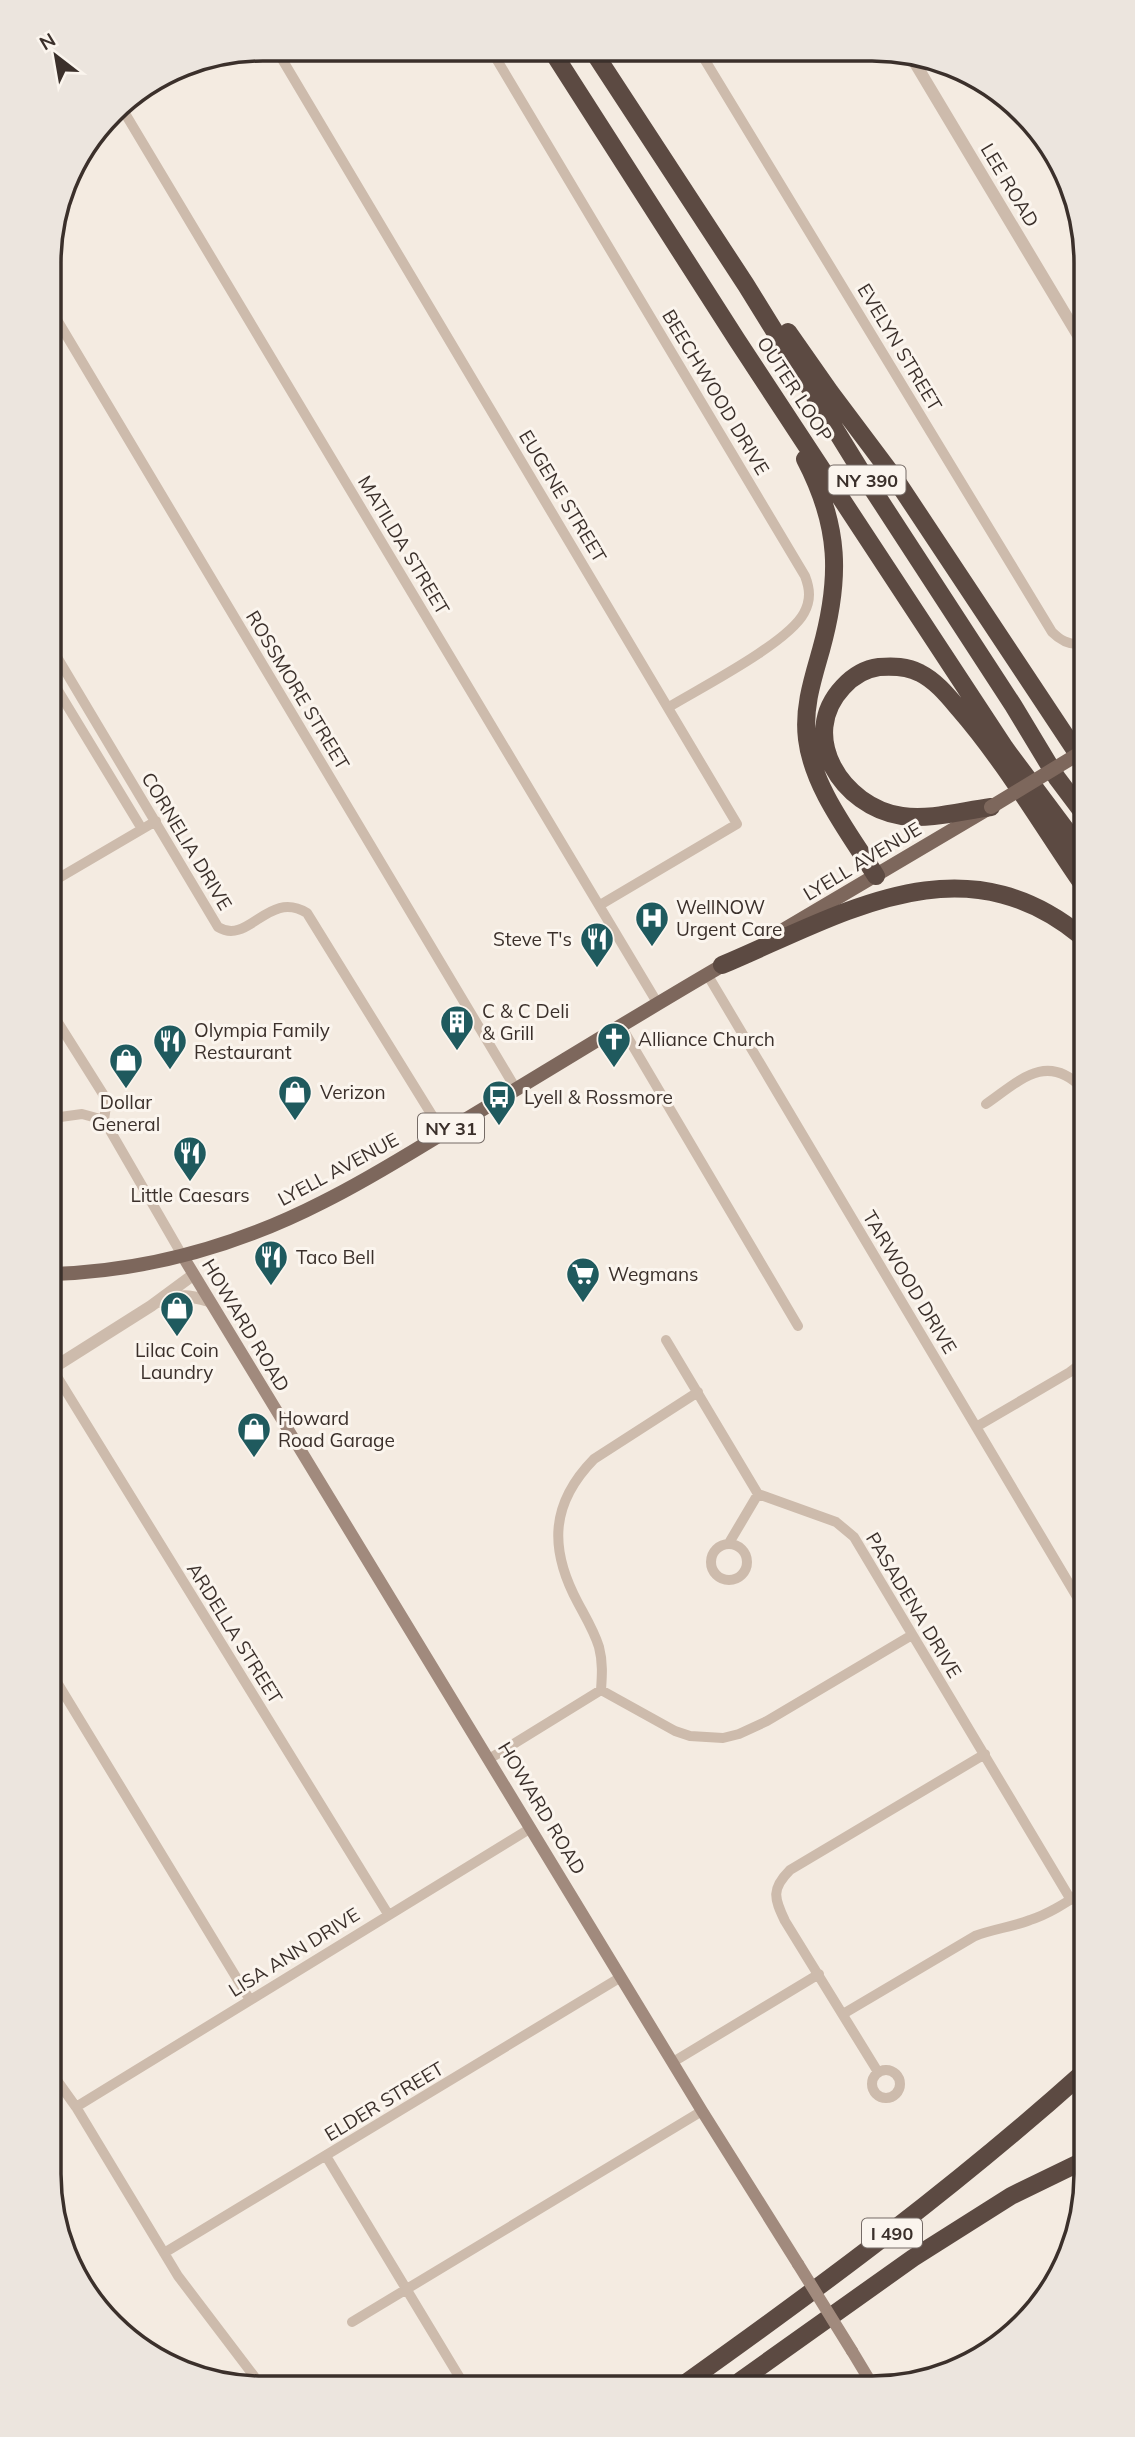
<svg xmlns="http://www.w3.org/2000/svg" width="1135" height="2437" font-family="Mulish,sans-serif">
<rect width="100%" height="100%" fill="#f4ebe1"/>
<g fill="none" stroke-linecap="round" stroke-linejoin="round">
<path stroke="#cdbbac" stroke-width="10" d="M276,49L737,824L600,905
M491,50L805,576C810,589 811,600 804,613C788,643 702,687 669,707
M700,52L1052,632C1060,640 1068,645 1080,644
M120,105L658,1004
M50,308L516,1089
M51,647L218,927C249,946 268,889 307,913L443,1133
M51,679L142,829
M52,882L156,821
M707,974L1083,1607
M52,1013L103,1094L106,1106L104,1120L182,1255
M621,1026L798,1326
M986,1104C1018,1082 1046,1051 1082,1088
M53,1118L82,1114L104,1120
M666,1340L758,1494L836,1522L854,1537L1071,1900
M53,1370L388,1914
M976,1427L1070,1372L1083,1362
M729,1543L758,1494
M711 1562a18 18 0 1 1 36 0a18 18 0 1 1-36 0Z
M55,1679L250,2000
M601,1690C602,1676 603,1662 599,1647C594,1631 586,1618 578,1603C549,1549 550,1504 594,1459L698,1392
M489,1759L601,1690L675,1731L690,1736L723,1738L739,1734L767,1721L912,1635
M843,2014L975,1936C993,1929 1012,1927 1030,1920C1049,1914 1067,1902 1084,1891
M673,2062L819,1974
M872 2084a14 14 0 1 1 28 0a14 14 0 1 1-28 0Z
M878,2072L785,1921C774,1898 771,1889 790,1870L985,1754
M56,2079L76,2107L178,2276L260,2384
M76,2107L531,1828
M326,2156L463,2383
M164,2253L621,1977
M352,2322L702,2111"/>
<path stroke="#cdbbac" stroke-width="12" d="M909,53L1079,337
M161,1302C182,1294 188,1295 209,1301
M53,1368L151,1306L193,1275"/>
<path stroke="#a18a7d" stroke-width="12" d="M182,1255L702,2111L798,2264
M852,2351L870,2381"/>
<path stroke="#7d675c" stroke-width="14" d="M778,933L986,810
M53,1274C147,1271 239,1245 323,1202C374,1177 421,1146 470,1117C557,1065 642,1012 730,961"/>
<path stroke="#5c4a42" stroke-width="18" d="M552,51L737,340L1005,748L1081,850
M593,51L746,285L864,476L1013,705L1057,778L1081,810
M788,332L830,392L896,480L1081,759
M805,459C840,526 841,578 821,650C813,678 803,708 807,739C813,788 850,834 876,876
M991,807C961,811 931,820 902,816C842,807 797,736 843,687C853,676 864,669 879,667C893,666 907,666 920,673C936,681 948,696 959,709C1005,762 1041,824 1081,882
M722,965C843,914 961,838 1081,936
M740,2381L913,2258L1011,2196L1085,2160
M687,2382C826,2283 958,2185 1085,2071"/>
<path stroke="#a18a7d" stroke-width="12" d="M798,2264L852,2351"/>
<path stroke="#7d675c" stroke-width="14" d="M991,807L1080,753"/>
</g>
<defs>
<g id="hospital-pin" transform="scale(1.75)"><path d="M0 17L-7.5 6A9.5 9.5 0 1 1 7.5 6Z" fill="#1f5a5e" stroke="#fbf5ee"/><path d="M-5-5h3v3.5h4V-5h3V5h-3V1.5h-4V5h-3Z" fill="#fff"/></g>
<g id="restaurant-pin" transform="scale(1.75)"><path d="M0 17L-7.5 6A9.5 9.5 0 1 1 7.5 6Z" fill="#1f5a5e" stroke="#fbf5ee"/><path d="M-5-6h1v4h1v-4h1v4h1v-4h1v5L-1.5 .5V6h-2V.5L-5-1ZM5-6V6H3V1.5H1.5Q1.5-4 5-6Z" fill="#fff"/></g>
<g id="building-pin" transform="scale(1.75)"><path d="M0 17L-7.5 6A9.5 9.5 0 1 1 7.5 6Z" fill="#1f5a5e" stroke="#fbf5ee"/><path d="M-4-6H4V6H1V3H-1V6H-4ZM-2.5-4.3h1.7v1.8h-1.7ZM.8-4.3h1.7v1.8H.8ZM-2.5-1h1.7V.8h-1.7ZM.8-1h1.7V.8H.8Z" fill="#fff"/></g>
<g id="church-pin" transform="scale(1.75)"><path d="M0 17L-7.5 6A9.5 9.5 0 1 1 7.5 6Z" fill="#1f5a5e" stroke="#fbf5ee"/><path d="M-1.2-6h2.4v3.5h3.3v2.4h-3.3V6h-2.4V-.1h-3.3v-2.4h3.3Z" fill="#fff"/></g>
<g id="shop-pin" transform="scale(1.75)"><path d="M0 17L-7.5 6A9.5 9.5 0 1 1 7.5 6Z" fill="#1f5a5e" stroke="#fbf5ee"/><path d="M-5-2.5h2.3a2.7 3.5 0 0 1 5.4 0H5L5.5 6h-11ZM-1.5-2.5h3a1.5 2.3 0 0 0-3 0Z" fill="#fff"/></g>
<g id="bus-pin" transform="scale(1.75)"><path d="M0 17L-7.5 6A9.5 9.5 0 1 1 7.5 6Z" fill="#1f5a5e" stroke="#fbf5ee"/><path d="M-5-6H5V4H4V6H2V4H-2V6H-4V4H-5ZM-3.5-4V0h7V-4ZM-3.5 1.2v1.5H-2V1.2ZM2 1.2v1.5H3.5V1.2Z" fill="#fff"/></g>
<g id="supermarket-pin" transform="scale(1.75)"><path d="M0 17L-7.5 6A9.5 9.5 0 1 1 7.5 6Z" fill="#1f5a5e" stroke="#fbf5ee"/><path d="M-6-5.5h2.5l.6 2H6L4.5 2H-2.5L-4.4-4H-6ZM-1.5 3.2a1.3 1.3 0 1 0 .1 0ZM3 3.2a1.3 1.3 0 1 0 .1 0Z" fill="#fff"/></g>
</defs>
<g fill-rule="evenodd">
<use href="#hospital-pin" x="652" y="918"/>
<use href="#restaurant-pin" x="597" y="939"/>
<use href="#building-pin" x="457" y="1022"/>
<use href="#church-pin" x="614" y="1039"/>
<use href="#restaurant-pin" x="170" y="1041"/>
<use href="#shop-pin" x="126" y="1060"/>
<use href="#shop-pin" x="295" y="1092"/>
<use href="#bus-pin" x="499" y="1097"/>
<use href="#restaurant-pin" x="190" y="1153"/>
<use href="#restaurant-pin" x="271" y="1257"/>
<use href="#supermarket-pin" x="583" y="1274"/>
<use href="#shop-pin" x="177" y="1308"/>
<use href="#shop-pin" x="254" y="1429"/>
</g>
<g text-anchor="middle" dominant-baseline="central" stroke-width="6" stroke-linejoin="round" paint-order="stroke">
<g fill="#fbf5ee" stroke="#756b66" stroke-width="2">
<rect x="828.5" y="465.5" width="77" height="29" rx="5"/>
<rect x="418" y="1113.5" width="66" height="29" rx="5"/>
<rect x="862" y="2218.5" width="60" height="29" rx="5"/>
</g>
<g font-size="18" font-weight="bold" fill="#3b302b">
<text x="867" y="480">NY 390</text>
<text x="451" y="1128">NY 31</text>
<text x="892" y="2233">I 490</text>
</g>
<g font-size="19" fill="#3b302b" stroke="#fbf5ee">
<text transform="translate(1010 185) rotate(59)">LEE ROAD</text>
<text transform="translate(900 347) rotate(59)">EVELYN STREET</text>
<text transform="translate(795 389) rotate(57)">OUTER LOOP</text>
<text transform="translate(716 392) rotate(59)">BEECHWOOD DRIVE</text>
<text transform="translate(563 496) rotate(59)">EUGENE STREET</text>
<text transform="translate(404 545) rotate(59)">MATILDA STREET</text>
<text transform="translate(298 690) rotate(59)">ROSSMORE STREET</text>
<text transform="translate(187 841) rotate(59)">CORNELIA DRIVE</text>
<text transform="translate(862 861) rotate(-31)">LYELL AVENUE</text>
<text transform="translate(338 1169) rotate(-28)">LYELL AVENUE</text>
<text transform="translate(910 1282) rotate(59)">TARWOOD DRIVE</text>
<text transform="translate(246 1325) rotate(59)">HOWARD ROAD</text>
<text transform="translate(914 1605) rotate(59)">PASADENA DRIVE</text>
<text transform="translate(235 1633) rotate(58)">ARDELLA STREET</text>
<text transform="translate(542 1808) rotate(59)">HOWARD ROAD</text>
<text transform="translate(294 1952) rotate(-32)">LISA ANN DRIVE</text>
<text transform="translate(384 2101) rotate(-31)">ELDER STREET</text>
</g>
<g font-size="19" fill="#3b302b" stroke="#fbf5ee" text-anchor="start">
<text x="676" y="907">WellNOW<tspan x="676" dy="22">Urgent Care</tspan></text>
<text x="572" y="939" text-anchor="end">Steve T's</text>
<text x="482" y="1011">C &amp; C Deli<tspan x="482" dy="22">&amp; Grill</tspan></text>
<text x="194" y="1030">Olympia Family<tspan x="194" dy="22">Restaurant</tspan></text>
<text x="638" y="1039">Alliance Church</text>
<text x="320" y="1092">Verizon</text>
<text x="524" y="1097">Lyell &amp; Rossmore</text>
<text x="126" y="1102" text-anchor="middle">Dollar<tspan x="126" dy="22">General</tspan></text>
<text x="190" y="1195" text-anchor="middle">Little Caesars</text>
<text x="296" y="1257">Taco Bell</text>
<text x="608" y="1274">Wegmans</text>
<text x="177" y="1350" text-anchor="middle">Lilac Coin<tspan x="177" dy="22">Laundry</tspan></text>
<text x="278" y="1418">Howard<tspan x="278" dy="22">Road Garage</tspan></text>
</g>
</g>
<path d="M0 0H1135V2437H0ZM263 61H872A202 202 0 0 1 1074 263V2174A202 202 0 0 1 872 2376H263A202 202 0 0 1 61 2174V263A202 202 0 0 1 263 61Z" fill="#ece5de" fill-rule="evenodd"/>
<path fill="none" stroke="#3b302b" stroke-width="3.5" d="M263 61H872A202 202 0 0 1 1074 263V2174A202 202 0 0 1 872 2376H263A202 202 0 0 1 61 2174V263A202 202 0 0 1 263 61Z"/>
<g transform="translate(56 56) rotate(329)" stroke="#fbf5ee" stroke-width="5" paint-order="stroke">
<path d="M0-5L12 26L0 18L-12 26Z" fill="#3b302b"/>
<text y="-10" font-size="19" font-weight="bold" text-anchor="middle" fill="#3b302b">N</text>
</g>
</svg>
